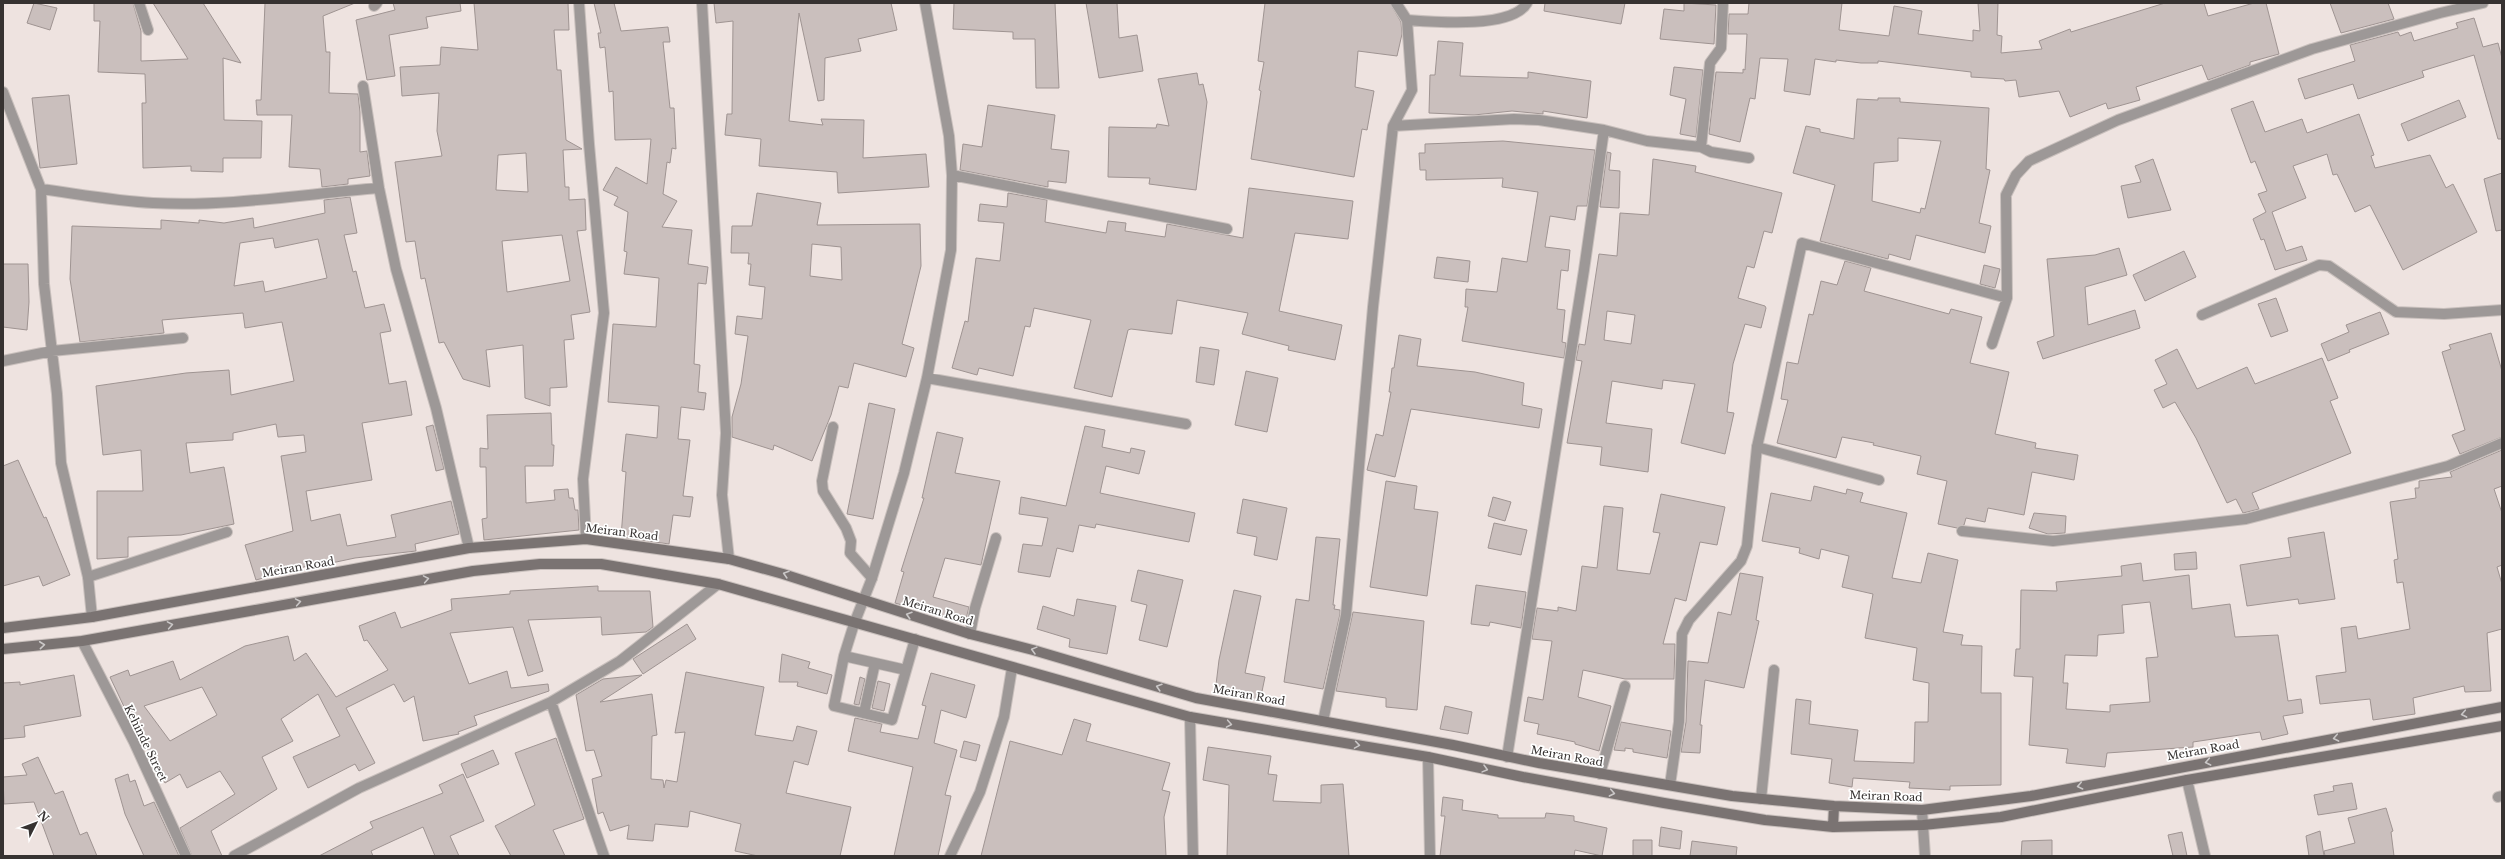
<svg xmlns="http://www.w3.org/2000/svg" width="2505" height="859" font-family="'Libre Baskerville',serif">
<rect width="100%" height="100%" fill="#eee3e0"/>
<path fill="#cabfbd" stroke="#9f9492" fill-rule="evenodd" d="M34,3L57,8L50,30L27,23Z
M94,3H133L141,31V61L188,59L153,3H203L241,63L223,58L224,120L262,121L261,158H223V172L191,171V166L143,168L142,103H146L145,74L98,72L100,21H94Z
M265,3H355L323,16L326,52H330L329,93L358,94L360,112V152L367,151L370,176L348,179V184L322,187L320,169L289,167L292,115H257L256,100H261Z
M393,3H460L461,11L426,17L428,28L389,35L395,76L367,80L356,20L395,10Z
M474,3H568L569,30H554L557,70H561L566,140L582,149L563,150L565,187H569V200L585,199L586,230L577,231L590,312L571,315L574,339L564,340L567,387L550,388V406L525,398L523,345L486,350L490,387L463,379L444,342L439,343L425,278L421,279L415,241L406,242L395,162L442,156L437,131L439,93L402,96L400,67L440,65L441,47L478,50ZM526,153L528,192L496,190L498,155ZM562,235L570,281L507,292L502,241Z
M594,3H614L621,31L668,27L670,42H663L670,108H674L676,149L672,148L670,163L667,162L663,194L677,201L662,227L692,230L688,264L708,267L706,284L698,283L694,364L700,365L698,392L706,393L704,410L681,407L678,439L690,440L683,496L693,497L690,517L673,515L669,544L621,537L626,472L622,471L626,434L657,438L659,406L608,402L613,324L656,327L659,278L624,274L627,252L624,251L628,212L614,205L618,197L603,190L616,167L647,184L651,139L615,140L613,91L609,92L605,47L600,48L598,33H601Z
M714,3H891L897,30L858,39L861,51L825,58L824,100L818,101L799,13L789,121L823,125L821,119L864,120L863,158L926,154L929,187L838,193L837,172L759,166L761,139L725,135L727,114H732L733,21L716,23Z
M954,3H1055L1059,88H1036L1035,39H1013V32L953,29Z
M1086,3H1117L1119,38L1137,35L1143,71L1099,78Z
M1265,3H1390L1401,22L1402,34L1397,56L1358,51L1355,87L1374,91L1367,130L1362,129L1354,177L1251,159L1261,91L1259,90L1264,62L1258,61Z
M1545,3H1625L1621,24L1544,11Z
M1684,3L1716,5L1714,44L1660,39L1664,9L1684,11Z
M1749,3H1842L1839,30L1889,36L1894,6L1922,11L1918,34L1973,41V30L1980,31L1978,3H1998L1997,35L2002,36L2001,53L2042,49L2039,41L2070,29L2071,32L2165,3H2204L2208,16L2254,3H2266L2279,54L2250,62V65L2208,80L2202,65L2136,87L2140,100L2108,109L2106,103L2070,117L2059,91L2019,97L2016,80L2005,81L2004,79L1971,77V72L1878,61V63H1861L1836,60V62L1815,59L1810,95L1784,91L1788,59L1760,58L1755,99L1750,98L1740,142L1709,134L1716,72L1743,73V69L1745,70L1747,34H1728L1729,14H1748Z
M2330,3H2388L2394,19L2341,33Z
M2474,18L2483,47L2498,43L2502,58V139H2498L2474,55L2422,71L2424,77L2358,99L2353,84L2305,99L2298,79L2355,61L2350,45L2398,32L2400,36L2411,32L2414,41L2458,28L2456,23Z
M1438,41L1463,43L1460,76L1528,78V72L1591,81L1587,118L1543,111V114L1512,111L1474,115L1429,113L1430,75H1435Z
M1674,67L1703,70L1696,137L1680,134L1686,99L1670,95Z
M1197,73L1199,85L1203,84L1207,102L1196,190L1149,184L1150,178L1108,177L1109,127L1156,128L1157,124L1169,126L1158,79Z
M69,95L77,164L40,168L32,98Z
M1878,98H1900V102L1989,108L1986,169L1990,170L1979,223L1991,226L1985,253L1916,235L1910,260L1889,254L1888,259L1820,241L1835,185L1793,173L1806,126L1820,129V132L1854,139L1857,99L1878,100ZM1898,138L1941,141L1925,209L1921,208L1920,213L1872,201L1874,163L1898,161Z
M2459,100L2466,117L2408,141L2401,124Z
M2253,101L2265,132L2302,119L2307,133L2359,114L2374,155L2371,156L2375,168L2430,155L2446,188L2453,184L2477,232L2403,270L2370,205L2355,212L2337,174L2333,175L2327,154L2293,166L2306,198L2272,212L2286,251L2302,246L2307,260L2275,270L2264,239L2261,240L2253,219L2266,212L2258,194L2267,191L2255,161L2251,163L2231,109Z
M988,105L1055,115L1051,149L1069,151L1066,183L1048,181V187L960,170L963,144L982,147Z
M1503,141L1595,150L1587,206H1577L1575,220L1550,216L1545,247L1570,250L1568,271L1561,270L1557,309L1565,310L1562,342L1566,343L1564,358L1462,341L1468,307H1465L1466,289L1497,292L1502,258L1527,262L1538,192L1502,187L1503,178L1426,180V170H1420L1419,153H1425V144Z
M1607,152L1611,153L1609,170L1620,171L1619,208L1600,207Z
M1653,159L1696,166L1695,172L1782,193L1772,233L1764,231L1754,268L1747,266L1738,298L1765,306L1766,308L1761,328L1745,324L1733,364L1727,412L1734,413L1725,454L1681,443L1695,384L1663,380L1662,389L1612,381L1606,423L1652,429L1648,472L1600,465L1602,447L1567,443L1582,361L1576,360L1579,344L1585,345L1599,254L1617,256L1620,213L1649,215ZM1607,311L1635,315L1631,344L1604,340Z
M2153,159L2171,210L2128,218L2121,186L2141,182L2135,166Z
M2502,173V230L2496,231L2484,179Z
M1249,188L1353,201L1348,239L1295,233L1279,311L1342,325L1335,360L1288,350L1289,346L1242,334L1248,313L1177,300L1172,334L1131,329L1128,330L1112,397L1074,388L1091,320L1034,308L1030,327L1025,326L1013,376L979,368L977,375L952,368L965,321L968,322L976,258L1000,261L1004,223L978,221L980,204L1007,207L1008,193L1047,200L1045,222L1106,233L1108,221L1126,223L1125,231L1165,237L1167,224L1243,238Z
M757,193L821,203L817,225L920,224L921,266L902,344L914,348L906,377L854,363L848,388L839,386L831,415L812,461L774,445L773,450L732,437V417L741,384L748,336L735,334L737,316L762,319L765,287L749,285L751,264H748L749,253H731L732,226H752ZM812,244L841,247L842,280L810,276Z
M350,197L357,233L344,235L353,272L356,271L365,308L384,304L391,331L380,333L389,384L406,381L412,415L362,423L372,480L306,491L311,521L340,514L347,546L396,537L391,515L451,501L459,534L415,544L416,551L355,558L322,565V562L256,580L245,545L293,531L281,456L306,452L304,435L278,437L276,424L233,433V440L186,443L190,473L224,467L234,524L181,535L128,537V557L97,559V491H143L141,450L103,455L96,386L186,373L229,370L231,395L294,381L282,322L245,328L243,313L162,320L164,333L80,342L70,279L72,226L161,229V220L199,223V220L224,223L253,218L254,228L325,213L324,200ZM273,238L275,248L318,239L327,278L265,292L263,281L234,286L240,243Z
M2119,248L2127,275L2085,287L2088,325L2135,310L2140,328L2043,359L2037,342L2054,336L2047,259L2095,255Z
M2184,251L2196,277L2145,301L2133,275Z
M1437,257L1470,261L1468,282L1434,278Z
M1845,261L1871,268L1864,291L1949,314L1951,309L1982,317L1970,363L2009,372L1995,434L2036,443L2035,448L2078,455L2074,480L2032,472L2024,515L1988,508L1985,522L1966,518L1964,525L1957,528L1938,524L1947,481L1917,474L1921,456L1873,445L1874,443L1842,437L1836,458L1777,443L1788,400L1781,399L1787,362L1798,364L1809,314L1813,315L1821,281L1837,285Z
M3,264H28L29,302L27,330L3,327Z
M1984,265L2000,269L1995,288L1980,284Z
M2276,298L2288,331L2271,337L2258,304Z
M2380,312L2389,334L2349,350L2350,352L2328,361L2321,344L2349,332L2346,325Z
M2491,333L2502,371V437L2460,454L2452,435L2465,430L2442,352L2451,349L2449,345Z
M1399,335L1421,339L1417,366L1475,372L1524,383L1522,405L1542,409L1539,428L1411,409L1395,477L1367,470L1376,434L1383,436L1391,392H1389L1392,368H1394Z
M1200,347L1219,350L1214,385L1196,382Z
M2177,349L2197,389L2247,367L2255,384L2322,358L2338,398L2330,401L2351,453L2252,493L2259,509L2243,513L2236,499L2227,503L2196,438L2175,402L2163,408L2154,390L2167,384L2155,360Z
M1246,371L1278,378L1267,432L1235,425Z
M869,403L895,409L873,519L847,514Z
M551,413L552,445H554L553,466H525L526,503L555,500L554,490L568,489L569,498H573L575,510H578L579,530L484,540L482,519L487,518L486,467H480V448L488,449L487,415Z
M433,425L444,469L436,471L426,427Z
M1085,426L1105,430L1102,447L1130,453L1131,448L1145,451L1139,474L1106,466L1100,493L1195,513L1189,542L1096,524L1095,528L1079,525L1073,552L1057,548L1050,577L1018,572L1023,544L1042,546L1048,518L1019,514L1021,497L1066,506Z
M937,432L963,438L955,473L1000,481L981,565L945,558L933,597L969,607L965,623L895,603L904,572L901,571L924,498H922Z
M2502,450V486L2494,489L2502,513V565L2497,567L2502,584V629L2487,633L2491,691L2465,692L2464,686L2413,698L2415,714L2373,720L2370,699L2320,704L2316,676L2346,672L2341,628L2356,626L2358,639L2410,629L2403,582L2397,583L2394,560L2398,559L2390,502L2416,498L2415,488H2419V481L2452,477L2450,472Z
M18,460L44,518L46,517L70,575L43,586L39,576L3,586V466Z
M1386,481L1417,486L1414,509L1438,512L1427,596L1370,587Z
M1814,486L1846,494L1847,489L1863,493L1860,502L1907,513L1892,578L1921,583L1928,553L1958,560L1943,632L1963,635L1961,645L1982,646L1981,693H2001V785L1950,786V790L1909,788L1910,782L1853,778L1852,787L1829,783L1832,759L1791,754L1796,699L1811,701L1809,724L1858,730L1854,761L1914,763L1915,722H1928L1929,683L1913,680L1917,648L1865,638L1873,594L1842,587L1849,556L1821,549L1819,559L1799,553L1800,548L1762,541L1771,493L1811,501Z
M1661,494L1725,507L1717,545L1700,542L1686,601L1675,598L1663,644H1675L1674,679H1625L1583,670L1578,697L1611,706L1599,751L1575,744V742L1537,734L1539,724L1524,721L1528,697L1543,700L1552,641L1532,639L1537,608L1558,611V607L1576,611L1582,566L1597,568L1604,506L1623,508L1617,570L1650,574L1660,533L1653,532Z
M1493,497L1511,502L1505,521L1488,516Z
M1243,499L1287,508L1277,560L1254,555L1257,537L1237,533Z
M2034,513L2066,516L2065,533L2048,534L2029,528Z
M1494,523L1527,530L1521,555L1488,548Z
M2324,532L2335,599L2299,604L2298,599L2247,606L2240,565L2291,557L2288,538Z
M1316,537L1340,539L1333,605H1335L1334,609L1340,610V614L1323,689L1284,682L1296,599L1309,601Z
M2196,552L2197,569L2175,570L2174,554Z
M2141,563L2143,581L2189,575L2192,609L2230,604L2235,637L2278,635L2288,701L2301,699L2303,713L2283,716L2288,734L2262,740L2260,732L2193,742V747L2107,753L2105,767L2066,763L2068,749L2029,745L2033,677L2014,676L2016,649H2020L2021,590L2057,591L2056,582L2122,576L2121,566ZM2150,602L2158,657L2146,658L2150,702L2110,705V712L2066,709L2068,683H2063L2065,655L2097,656L2098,635L2124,633L2122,605Z
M1138,570L1183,580L1167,647L1139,640L1147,605L1131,601Z
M1740,573L1763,577L1756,620L1759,621L1744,688L1705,680L1700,725H1702L1700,753L1681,752L1686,722L1688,661L1708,663L1718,612L1731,615Z
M1476,585L1526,592L1521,628L1490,622L1489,626L1471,624Z
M598,586V591H650L653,627L646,632L602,635L601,617L528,620L543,671L528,676L513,627L450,633L469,684L507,671L511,688L548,684L549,691L474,716L477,725L458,732L459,734L423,741L414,696L404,702L394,684L346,708L375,763L359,771L355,764L308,788L293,757L340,736L318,694L281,719L293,741L262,757L277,789L211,831L222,856H192L180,828L235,794L220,771L187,788L180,774L165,783L157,769L160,767L136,732L110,677L128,670L130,676L173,661L180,680L245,646L288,636L294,661L306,653L336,697L388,670L367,640L364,641L359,626L395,612L401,628L452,610L451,599L510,594V591ZM202,687L217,715L170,741L144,706Z
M1234,590L1261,596L1245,673L1265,677L1260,701L1215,693L1219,660Z
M1077,599L1116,606L1107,654L1069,647L1070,639L1037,629L1043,606L1074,616Z
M1353,612L1424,621L1417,710L1386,707V698L1336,691Z
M687,624L696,639L643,674L633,659Z
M782,654L810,662L808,668L832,675L827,694L797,686L798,682H779Z
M686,672L764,687L755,735L793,741L797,726L817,731L808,765L794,761L786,793L851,807L840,856H758L735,851L741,824L690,811L688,827L655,824L653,841L627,839L629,825L610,831L603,812L598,814L592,779L602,776L594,750L586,751L576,695L603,679L642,675L600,702L652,694L657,735L652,736L651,779L663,780L664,788L666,780L677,782L685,732L675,733Z
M931,673L975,685L966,718L941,710L934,743L957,750L945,795L951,796L938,856H894L913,767L848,751L855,718L882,724L880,732L918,739L926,706L922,705Z
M74,675L81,716L24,726L25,737L3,739V683L20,682V685Z
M860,677L865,679L859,705L854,704Z
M878,681L890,684L884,711L872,708Z
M1445,706L1472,712L1468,734L1440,729Z
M1074,719L1091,724L1086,741L1170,763L1162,790L1170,792L1164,817L1166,856H981L1010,741L1062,755Z
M1621,722L1671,731L1667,758L1633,752V749L1625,748V751L1614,750Z
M556,738L584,819L553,830L565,856H511L495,826L535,805L515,753Z
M964,741L980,745L976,761L960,757Z
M1208,747L1271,756L1268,774L1277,775L1273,801L1321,803V785L1343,784L1349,856H1227L1229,785L1203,780Z
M493,750L499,764L467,778L461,764Z
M38,757L55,794L63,791L80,835L87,832L97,856H54L34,802L4,804L3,777L27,775L22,764Z
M128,774L130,782L135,780L144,806L154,802L179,856H144L125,814L115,779Z
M463,774L484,821L450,836L459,856H435L423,827L371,851L373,856H319L373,828L370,822L443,793L439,785Z
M2352,783L2357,809L2318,815L2314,795L2334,791L2333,786Z
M1443,797L1463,800L1462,810L1498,815V818H1545L1546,813L1574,816V821L1607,828L1602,856L1575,850L1574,856H1440L1445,816H1441Z
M2386,808L2393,831L2391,832L2394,856H2325L2324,851L2355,843L2348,818Z
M1661,827L1682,831L1680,849L1659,846Z
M2320,831L2324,856H2309L2306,836Z
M2182,832L2187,856H2173L2168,835Z
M1633,840H1652V856H1633Z
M2052,840V856H2021L2022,841Z
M1692,841L1737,847L1736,856H1690Z"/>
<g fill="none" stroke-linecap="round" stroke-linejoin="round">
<g stroke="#c9c0bd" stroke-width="12">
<path id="lane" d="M2202,315L2319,265L2329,266L2396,312L2444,314L2502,310
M833,427L822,481L823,491L846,528L851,541L850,553L872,578
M1757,447L1879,480
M88,577L227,532
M854,624L844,656L834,706L892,720L915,639
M844,656L906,670
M864,713L875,663
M1600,774L1625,686
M2498,797L2502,796
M1761,799L1774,670"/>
</g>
<g stroke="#c9c0bd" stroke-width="12">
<path id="street" d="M139,3L148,30
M579,3L589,144L604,313L583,479L586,539
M702,3L726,433L722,495L729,559
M1723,3L1721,48L1710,63L1701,147L1711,152L1749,158
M374,6L377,3
M1407,20C1434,22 1512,29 1527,3
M363,86L379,188L396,269L436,408L469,548
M3,92L41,189L44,284L57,394L61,463L88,577L92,617
M1393,126L1514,119L1539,120L1604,130L1647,141L1701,147
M952,175L1227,229
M41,189C78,194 116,201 153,203C229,207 304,194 379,188
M1992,344L2007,298L2006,195L2016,175L2029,161L2118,120L2312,49L2440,13L2483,3
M3,361L52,351L183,338
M927,378L1186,424
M1962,531L2053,541L2246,519L2448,466L2502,443
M854,624L872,578L904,473L927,378L951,250L952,175L949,136L925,3
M970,634L975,608L996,538
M82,641L134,742L186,856
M551,702L604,856
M1190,717L1193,856
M1323,721L1346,615L1373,307L1393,126L1412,90L1407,20L1396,3
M1428,757L1430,856
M1507,757L1584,270L1604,130
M2187,780L2205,856
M1670,785L1679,722L1682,634L1689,620L1741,561L1747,546L1757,447L1802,243L2007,298
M1922,810L1925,856
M234,856L359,788L551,702L620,661L718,584
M950,856L980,792L1004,717L1012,668"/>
</g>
<g stroke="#c9c0bd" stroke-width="12">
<path id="secondary" d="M3,628L92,617L469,548L586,539L729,559L783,574L970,634L1033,650L1196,698L1453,745L1539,763L1732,796L1834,806L1922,810L2031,796L2502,707
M3,649L82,641L473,571L540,564H601L718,584L1190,717L1428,757L1523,777L1664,803L1765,820L1833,827L1923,825L2001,817L2187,780L2502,726
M1833,827L1834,806"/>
</g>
<use href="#lane" stroke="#9d9897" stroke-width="10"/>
<use href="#street" stroke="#9d9897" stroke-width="10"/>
<use href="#secondary" stroke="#7a7372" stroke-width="10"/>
</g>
<defs><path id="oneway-chevron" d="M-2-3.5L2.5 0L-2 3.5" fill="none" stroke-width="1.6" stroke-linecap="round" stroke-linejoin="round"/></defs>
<g stroke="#cac7c7">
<use href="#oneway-chevron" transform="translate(786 574) rotate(-163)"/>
<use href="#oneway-chevron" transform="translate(426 579) rotate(-10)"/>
<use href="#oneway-chevron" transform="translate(298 602) rotate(-10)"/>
<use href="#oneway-chevron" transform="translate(909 615) rotate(-163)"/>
<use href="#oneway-chevron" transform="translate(170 625) rotate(-10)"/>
<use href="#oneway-chevron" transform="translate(42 645) rotate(-6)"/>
<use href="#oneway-chevron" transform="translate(1034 650) rotate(-165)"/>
<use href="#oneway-chevron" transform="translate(1159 687) rotate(-163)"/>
<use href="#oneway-chevron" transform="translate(2464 714) rotate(169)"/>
<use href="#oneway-chevron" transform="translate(1229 724) rotate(10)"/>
<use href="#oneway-chevron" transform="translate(2336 738) rotate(169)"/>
<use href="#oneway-chevron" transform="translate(1357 745) rotate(9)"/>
<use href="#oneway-chevron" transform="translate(2208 762) rotate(169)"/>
<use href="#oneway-chevron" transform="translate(1485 769) rotate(15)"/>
<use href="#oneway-chevron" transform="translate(2080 786) rotate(168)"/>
<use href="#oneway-chevron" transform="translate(1612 793) rotate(11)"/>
</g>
<g text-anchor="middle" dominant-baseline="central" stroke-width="3.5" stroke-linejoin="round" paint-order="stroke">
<g font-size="11" fill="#363231" stroke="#fff">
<text transform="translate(622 532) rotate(7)">Meiran Road</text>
<text transform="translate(298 567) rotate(-10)">Meiran Road</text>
<text transform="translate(938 611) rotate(17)">Meiran Road</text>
<text transform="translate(1249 695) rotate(10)">Meiran Road</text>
<text transform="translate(146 743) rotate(64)">Kehinde Street</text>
<text transform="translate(2203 750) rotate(-10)">Meiran Road</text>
<text transform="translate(1567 756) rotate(10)">Meiran Road</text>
<text transform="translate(1886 796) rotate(2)">Meiran Road</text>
</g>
</g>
<rect width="2505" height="859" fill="none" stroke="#363231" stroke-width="8"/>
<g transform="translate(36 823) rotate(48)" stroke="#ffffff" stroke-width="3" paint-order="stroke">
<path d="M0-3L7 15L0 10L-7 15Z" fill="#363231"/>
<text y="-6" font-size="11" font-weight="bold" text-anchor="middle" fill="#363231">N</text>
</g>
</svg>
